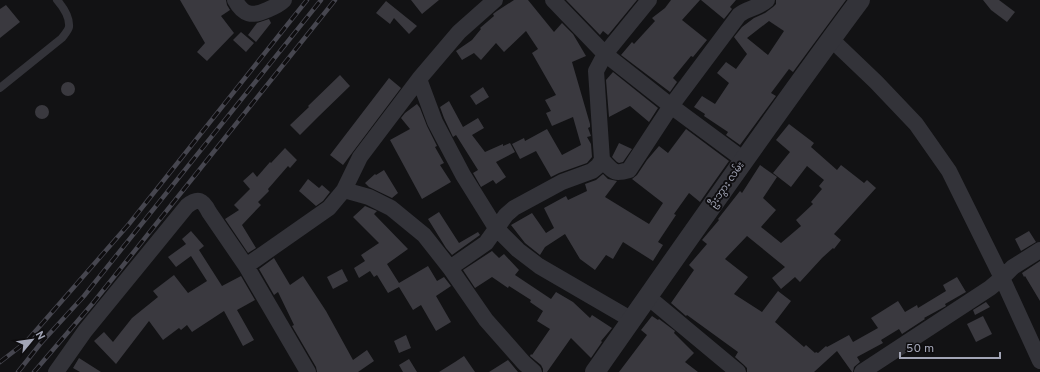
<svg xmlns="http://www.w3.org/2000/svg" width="1040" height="372" font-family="Overpass,'Noto Sans Myanmar',sans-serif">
<rect width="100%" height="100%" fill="#121214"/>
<path fill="#3a393f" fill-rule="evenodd" d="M180,0H226L227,5L230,10L221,16L234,33L207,61L197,52L205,43Z
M411,0H439L422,14Z
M514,0H528L554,32L562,23L573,34L586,56L572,62L590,124V127L588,128L591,136L587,137L591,144L592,157L587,163L559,173L551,177L536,151L520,159L512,144L524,138L525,141L547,129L562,155L581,145L573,117L552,126L546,113L551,111L545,100L556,95L532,53L538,49L526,31L504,52L496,43L481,60L474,53L462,60L456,51L472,40L481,29L480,28L494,16L493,14L497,11Z
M566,0H637L609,34L608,35L603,31L600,35Z
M671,0H700L682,20L707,40L693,57L691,56L673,78L677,82L670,92L621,55L632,42L634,44L655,21L652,18L665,8Z
M701,0H736L730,7L732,9L724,19Z
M776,0H846L793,72L789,69L771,93L776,96L740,145L726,135L728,132L704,116L705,114L694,107L702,96L715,104L729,83L717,73L726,62L736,69L747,54L734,37L742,27L754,18L765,13L773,7L776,4ZM769,21L784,31L768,55L747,38Z
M983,0H999L1015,12L1007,22L991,10Z
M386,1L417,26L409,34L394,18L390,24L376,13Z
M6,5L20,22L0,38V9Z
M269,19L271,23L256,42L248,35L257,23Z
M241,32L254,43L246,52L233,40Z
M613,72L658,108L649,122L630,106L609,117L606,80Z
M340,75L350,86L319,116L300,135L290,125L309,107L308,106Z
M389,78L401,88L343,165L330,155Z
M61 89a7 7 0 1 1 14 0a7 7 0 1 1-14 0Z
M483,87L489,97L476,105L470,96Z
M449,101L463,127L478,118L484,128L472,135L485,152L503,144V146L510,143L515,152L496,162L506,177L496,184L493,180L481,187L473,173L478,170L456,135L453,137L444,118L440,107Z
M417,104L420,108L427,126L437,146L435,147L444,163L440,165L451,182L422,199L390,140L410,129L401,118L405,113Z
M35 112a7 7 0 1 1 14 0a7 7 0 1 1-14 0Z
M789,124L814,143L811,147L837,170L841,165L864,183L867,180L876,188L846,221L834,234L841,240L834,249L833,248L822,258L800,282L795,277L781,289L772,278L785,267L747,236L725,259L748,277L734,294L762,312L778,291L791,301L775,322L804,347L806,345L815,353L816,352L818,353L826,346L827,347L849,335L853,342L878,328L871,318L898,301L905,312L917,305L918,308L946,291L943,285L957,277L966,292L945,304L946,306L924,318L925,319L902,334L899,329L881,340L883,343L857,357L860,362L854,367L853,372H852L837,351L814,372H747V368L744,365L735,357L738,352L687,315L686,316L671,303L694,270L689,265L707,244L702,240L719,220L718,219L740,191L742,193L760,165L777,177L763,198L776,210L761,227L781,243L801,226L796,220L813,204L811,202L822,189L819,186L824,180L807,166L791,187L773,173L790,152L776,140Z
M686,129L729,161L700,202L689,193L674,214L676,215L658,242L663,245L653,261L623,242L613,259L606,255L595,270L580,259L565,234L545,247L540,255L525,243L511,225L532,213L546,233L554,228L544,208L566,196L568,200L587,191L585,184L596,180L603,174L608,179L617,181L605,197L649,224L663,203L632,179L637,175L647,160L659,146L668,153Z
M619,143L632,149L623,162L619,163L617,162L612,157Z
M285,148L297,160L290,168L288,166L268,189L269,191L258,202L261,205L242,225L256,248L248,253L225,219L239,210L234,205L250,189L243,181L253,172L257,177L270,162L271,163Z
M384,170L398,193L392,198L369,187L365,183L375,174L376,175Z
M308,179L319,188L322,185L330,192L323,201L316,206L299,191Z
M365,206L377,211L374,214L408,249L387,264L399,283L428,266L437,281L444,277L451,286L436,296L451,322L436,331L421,305L413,310L399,287L388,293L377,275L374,277L370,271L359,278L354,268L365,261L361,255L379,243L353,217Z
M439,212L459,243L478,232L480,235L452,255L446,248L428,219Z
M191,231L204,246L199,250L222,286L241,276L255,300L237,310L254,340L243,346L224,311L192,332L187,325L181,330L179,328L163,340L149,321L116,364L94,341L104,332L113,342L132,318L158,297L153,291L174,275L188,293L207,281L191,256L176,267L168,257L186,244L182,239Z
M1029,231L1036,242L1021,251L1015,239Z
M492,251L499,258L504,254L519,270L515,275L551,299L556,292L573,302L590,318L592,315L612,328L601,341L602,342L591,358L571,338L547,372H543V369L541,365L530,356L531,354L532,355L550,329L537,321L543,311L530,302L531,300L509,286L508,288L492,277L475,288L463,270Z
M274,258L290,285L303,276L326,311L353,360L367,350L374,361L358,372H317L316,367L292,326L294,325L278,292L274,295L259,269Z
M1040,261V301L1025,276L1024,277L1022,273Z
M342,269L348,281L333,289L327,277Z
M986,302L990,307L975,315L973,310Z
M652,316L658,320L659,319L675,331L674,333L694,353L685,362L698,372H619L647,335L641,330Z
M983,316L992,334L976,342L967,324Z
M406,335L411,348L399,353L394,341Z
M464,356L475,372H439L455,362Z
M79,358L101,372H80L73,368Z
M409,359L417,372H403L399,365Z
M508,360L518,372H489Z"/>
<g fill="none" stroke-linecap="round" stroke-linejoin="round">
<path stroke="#333339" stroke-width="8" d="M0,88L62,38C64,35 68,31 69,27C70,17 63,7 57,0"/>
<path stroke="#333339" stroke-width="16" d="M235,0C243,15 252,17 267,10C274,7 279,5 284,0
M649,0L605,54L671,106L744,160
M831,39L876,82L916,124L949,171L1002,278L1040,361
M419,79L435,122L463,175L496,228L518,250L539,266L632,320
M602,160C613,171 613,175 629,170L671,106L739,15C747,8 759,8 767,0
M344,190L369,197L391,208L424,235L450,268L486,320L524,363L534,372
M246,266L329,208L344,190L360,157L419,79L459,32L495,0
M450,268L486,243L506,215L514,208L562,182L592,171L598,166L602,160L596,71L605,54L553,0
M648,297L738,372
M56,372L85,331L187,206C198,197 203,200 209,212L246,266L308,372
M862,372L990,288L1002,278L1013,267L1040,250"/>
<path stroke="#333339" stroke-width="20" d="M595,372C683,247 769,122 860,0"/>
<g stroke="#46464f" stroke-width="4.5">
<path id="rail" d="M0,362L26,342L129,224L307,0
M18,372L41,343L84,296L321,0
M34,372L93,303L335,0"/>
</g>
<use href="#rail" stroke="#0e0d0f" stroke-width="3" stroke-dasharray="9" stroke-linecap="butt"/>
</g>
<g text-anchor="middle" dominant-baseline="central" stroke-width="4" stroke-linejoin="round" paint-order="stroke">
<g font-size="10" fill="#a2a5b6" stroke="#0e0d0f">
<text transform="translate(727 185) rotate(-55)">ဦးဘွား လမ်း</text>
</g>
</g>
<g transform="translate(32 340) rotate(61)" stroke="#0e0d0f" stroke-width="3" paint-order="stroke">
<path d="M0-3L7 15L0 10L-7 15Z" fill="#a2a5b6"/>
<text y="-6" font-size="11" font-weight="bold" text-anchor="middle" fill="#a2a5b6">N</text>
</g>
<path d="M900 352v6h100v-6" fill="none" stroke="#a2a5b6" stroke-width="2"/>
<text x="906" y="352" font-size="12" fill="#a2a5b6" stroke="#0e0d0f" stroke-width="3" paint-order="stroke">50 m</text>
</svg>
